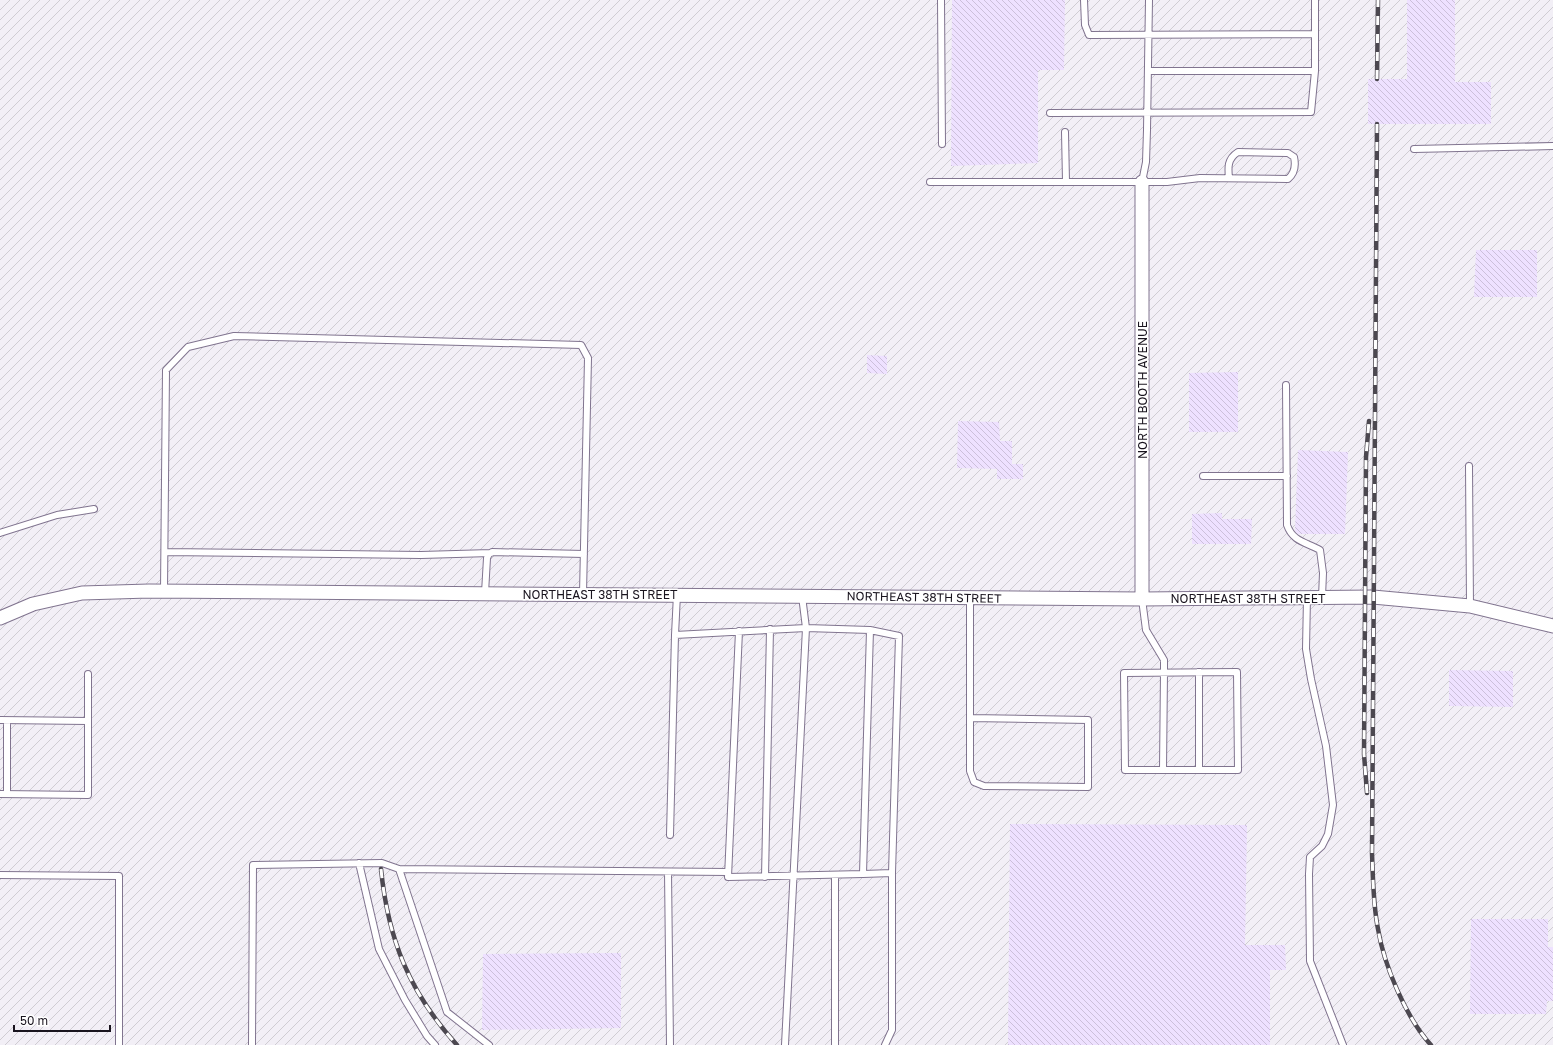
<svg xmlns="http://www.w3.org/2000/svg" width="1553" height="1045" font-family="'Golos Text',sans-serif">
<defs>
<pattern id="industrial-furrows" width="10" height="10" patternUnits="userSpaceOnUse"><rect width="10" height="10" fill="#f2eff6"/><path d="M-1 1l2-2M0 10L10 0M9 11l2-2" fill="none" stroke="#cfccd2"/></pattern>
<pattern id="building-back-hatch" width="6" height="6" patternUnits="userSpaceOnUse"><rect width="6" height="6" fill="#eee1ff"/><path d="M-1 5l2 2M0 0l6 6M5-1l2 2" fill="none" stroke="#ccc0da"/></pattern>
</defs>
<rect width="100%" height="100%" fill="#fbfbfb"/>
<path fill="url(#industrial-furrows)" d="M0,0H1553V1045H0Z"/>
<path fill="url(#building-back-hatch)" d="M952,0H1065L1064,70H1038V163L951,166Z
M1407,0H1455V82H1491V124H1368V79H1407Z
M1476,250H1537V297H1474Z
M867,355L887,356V374L867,373Z
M1238,372V432H1189V373Z
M958,421L999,422L1000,441H1012V464H1023V479H997V469L957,468Z
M1298,450L1348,452L1345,534H1298L1295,531Z
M1222,513V519H1252L1251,544H1192V514Z
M1449,670L1513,671V707L1449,706Z
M1010,824L1247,825L1245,945H1285L1286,970H1270V1045H1008Z
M1471,919H1548V947H1553V1001H1547L1546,1014H1470Z
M621,953V1028L482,1030L483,954Z"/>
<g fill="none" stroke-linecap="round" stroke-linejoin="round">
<g stroke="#80748f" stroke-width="8">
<path id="service" d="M941,0L942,144
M1084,0L1085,25L1089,35L1315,34
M1148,71H1315V0
M1050,113L1311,112L1315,71
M1065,132L1066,182
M1414,149L1553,146
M930,182H1167L1200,178L1288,179C1295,173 1296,166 1294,157L1288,153L1238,152C1227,159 1228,168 1229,178
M1142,182L1146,162L1147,130L1149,0
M1286,385L1287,525C1293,542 1306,542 1320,550L1323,573L1322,597
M1469,466L1470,606
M1203,476H1287
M0,533L57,515L94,509
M165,552L421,555L491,553
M164,591L166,370L188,347L234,336L581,345L588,358L583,594
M485,593L487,558L489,554L492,552L584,554
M677,594L675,635L806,628L802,596
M1307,597L1306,649L1311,679L1326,746L1333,805L1328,834L1322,846L1310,857L1309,874L1310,961L1343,1045
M1142,599L1146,630L1164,660V672L1163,770H1238L1237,672L1124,673L1125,770H1163
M739,631L728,877L863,874L870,630L806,628L785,1045
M1199,672V770
M970,718L1088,720V787L984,786L974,782L970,771V597
M0,720L88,721V795L0,794
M88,721V674
M7,794V721
M670,835L675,635
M359,863L379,949L405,1000L427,1036L435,1045
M399,869L447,1012L489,1045
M668,872L670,1045
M863,874L892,873L899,636L870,630
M0,875L119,876V1045
M835,875V1045
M765,877L770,629
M252,1045L253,865L382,863L399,869L728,872
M885,1045L892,1030V873"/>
</g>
<g stroke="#80748f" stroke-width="15">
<path id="minor" d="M1142,599V182
M0,618L33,604L82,593L149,591L1142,599L1373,597L1470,606L1553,626"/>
</g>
<use href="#service" stroke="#fff" stroke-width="6"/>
<use href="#minor" stroke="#fff" stroke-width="13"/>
<g stroke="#4c4850" stroke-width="4.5">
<path id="rail" d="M1377,79L1378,0
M1377,124L1372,853C1373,878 1373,904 1378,929C1384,965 1406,1018 1431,1045
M1367,793L1364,754L1366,457L1369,421
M381,869C388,939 409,992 457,1045"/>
</g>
<use href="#rail" stroke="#fff" stroke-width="3" stroke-dasharray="9" stroke-linecap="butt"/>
</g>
<g text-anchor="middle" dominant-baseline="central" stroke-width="3" stroke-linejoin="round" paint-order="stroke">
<g font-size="12" fill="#19141e" stroke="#fff">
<text transform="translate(1142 390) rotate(-90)">NORTH BOOTH AVENUE</text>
<text x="600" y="594">NORTHEAST 38TH STREET</text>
<text transform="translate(924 597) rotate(1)">NORTHEAST 38TH STREET</text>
<text x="1248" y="598">NORTHEAST 38TH STREET</text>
</g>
</g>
<path d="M14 1025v6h96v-6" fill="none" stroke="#19141e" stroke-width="2"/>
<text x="20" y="1025" font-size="12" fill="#19141e" stroke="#ffffff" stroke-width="3" paint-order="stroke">50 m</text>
</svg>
